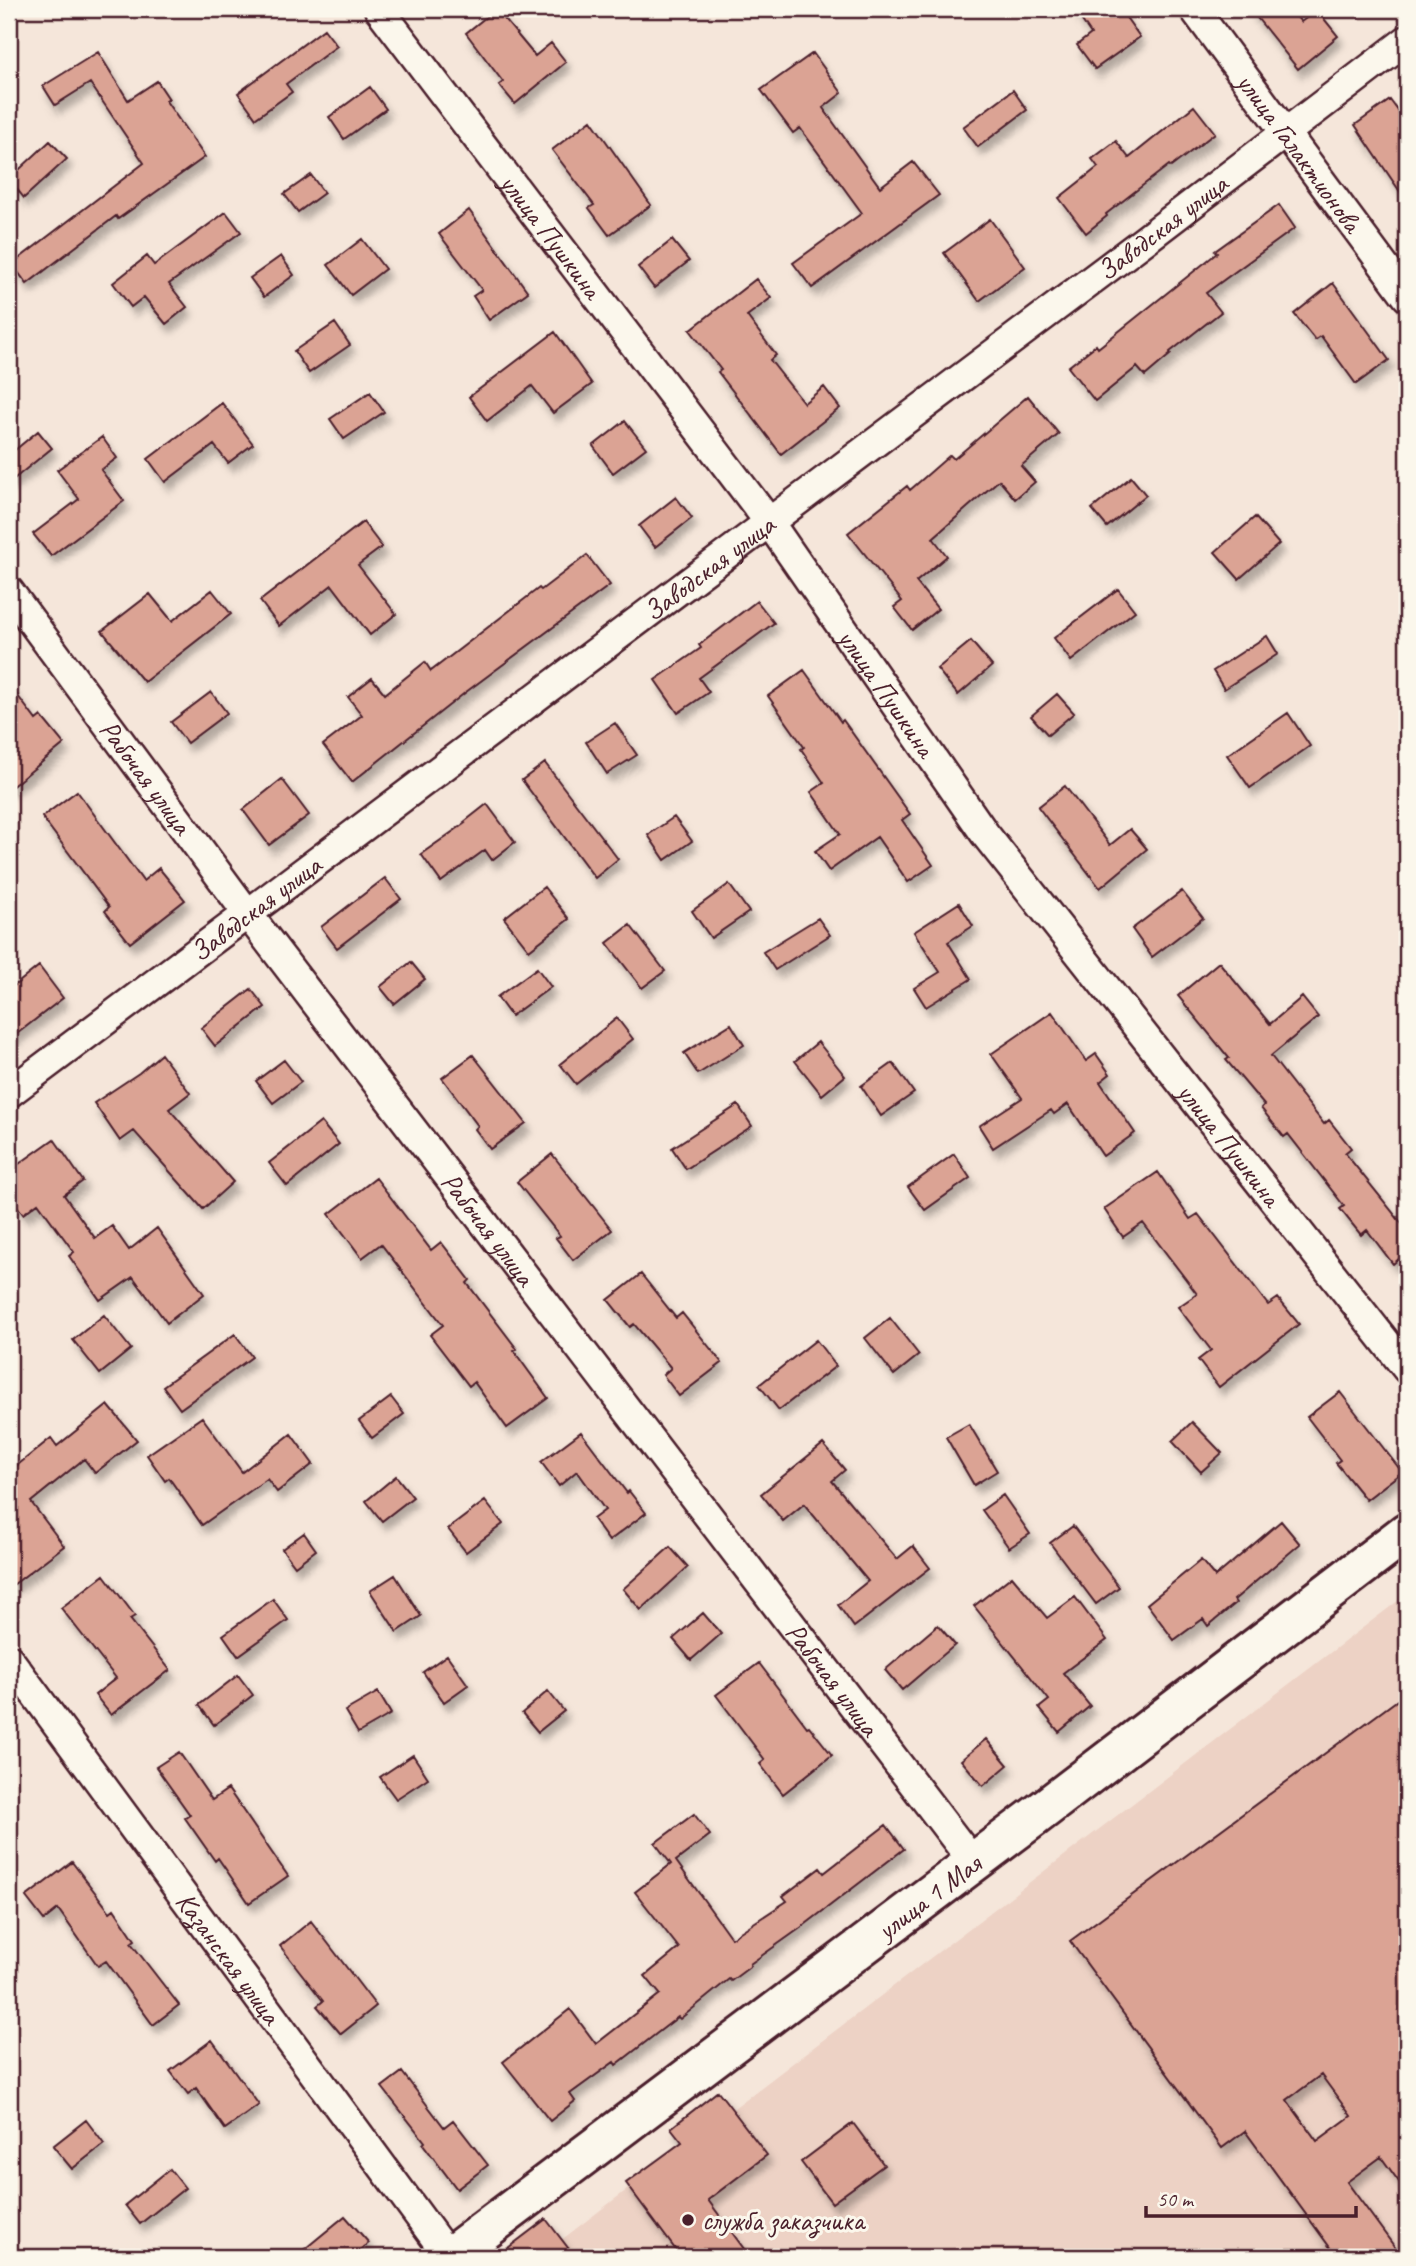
<svg xmlns="http://www.w3.org/2000/svg" width="1416" height="2266" font-family="Caveat,sans-serif">
<defs>
<filter id="shadow"><feDropShadow dx="4.5" dy="8" stdDeviation="3.5" flood-color="#0004"/></filter>
</defs>
<rect width="100%" height="100%" fill="#f5e6da"/>
<filter id="ink" filterUnits="userSpaceOnUse"><feTurbulence type="fractalNoise" baseFrequency=".0143" numOctaves="2"/><feDisplacementMap in="SourceGraphic" scale="14" xChannelSelector="R" yChannelSelector="G"/><feConvolveMatrix kernelMatrix="1 2 1 2 8 2 1 2 1" color-interpolation-filters="sRGB"/></filter>
<g filter="url(#ink)">
<path fill="#edd2c5" d="M1407,1594V2257H539Z"/>
<path fill="#dba394" stroke="#4a1f2b" stroke-width="2" fill-rule="evenodd" filter="url(#shadow)" d="M496,9L535,56L551,43L566,62L515,104L499,85L503,82L466,33Z
M1074,9H1120L1140,37L1095,69L1077,45L1091,34Z
M1250,9H1290L1301,22L1317,10L1338,36L1298,69Z
M324,29L337,46L286,84L292,92L256,118L238,93Z
M98,52L128,100L157,81L169,99L166,101L205,157L118,219L116,216L27,284L12,264L144,163L90,83L55,105L43,86Z
M813,53L842,93L823,108L880,187L913,162L939,195L812,288L793,263L862,213L800,128L793,133L761,90Z
M370,87L386,109L344,139L329,117Z
M1013,90L1027,110L978,147L963,127Z
M1390,100L1407,123V202L1355,125Z
M1194,106L1215,133L1171,167L1169,165L1106,214L1107,216L1086,233L1059,198L1098,167L1092,159L1116,141L1129,158Z
M591,120L651,205L609,235L589,208L594,205L552,150Z
M50,141L67,159L24,198L9,179Z
M311,175L324,193L298,212L284,194Z
M1279,205L1295,228L1206,293L1221,312L1170,352L1171,354L1145,376L1137,367L1095,401L1068,367L1096,345L1098,348L1217,253L1215,251Z
M469,210L528,292L489,320L473,296L482,290L439,234Z
M226,212L241,232L169,284L187,307L166,324L144,297L131,307L113,283L147,256L154,265Z
M990,219L1025,267L979,301L944,253Z
M362,239L385,269L351,295L328,265Z
M672,240L689,261L654,288L638,267Z
M281,256L294,275L264,297L250,278Z
M756,279L771,298L747,316L776,355L770,360L804,403L824,387L840,408L781,454L718,372L721,370L690,330Z
M1333,283L1389,360L1356,384L1321,336L1315,340L1294,314Z
M335,323L350,345L309,373L294,351Z
M555,332L592,384L553,413L532,386L487,421L469,397Z
M370,392L384,412L344,439L330,419Z
M1028,396L1059,434L1021,466L1035,482L1015,499L999,480L933,538L947,556L916,582L938,609L912,630L894,607L902,601L848,533L907,486L910,490L950,455L954,459Z
M222,403L253,444L228,463L214,445L165,482L148,459Z
M625,421L646,448L613,473L593,446Z
M38,431L52,448L9,483V455Z
M102,437L117,458L101,470L124,501L51,556L33,534L79,499L57,470Z
M1131,477L1146,495L1107,527L1092,509Z
M676,497L692,518L655,547L639,526Z
M1255,517L1279,544L1239,579L1215,552Z
M363,522L382,547L358,565L396,614L370,635L332,585L279,626L260,601Z
M587,555L610,585L466,692L352,782L323,745L362,715L348,697L372,678L385,694L425,662L431,671L539,588L541,590Z
M1118,589L1135,611L1071,661L1054,638Z
M212,590L231,614L144,682L102,631L150,594L172,621Z
M757,601L774,623L699,678L709,692L678,713L655,680L701,648L699,645Z
M1267,636L1278,654L1224,689L1213,671Z
M971,641L992,666L958,695L937,669Z
M804,670L841,722L843,720L910,814L902,820L933,865L908,882L877,837L829,871L815,851L840,834L811,792L824,783L801,749L804,747L768,696Z
M9,684L36,720L41,716L64,744L9,789Z
M211,692L227,713L187,743L171,722Z
M1057,694L1074,713L1048,735L1031,716Z
M1288,713L1310,746L1250,788L1227,755Z
M615,723L637,755L607,774L586,742Z
M545,763L618,859L595,878L522,780Z
M282,779L309,815L269,845L243,810Z
M1065,786L1110,845L1130,829L1147,849L1100,888L1038,807Z
M77,791L143,881L159,868L185,900L130,943L105,911L109,907L42,817Z
M487,804L515,842L492,860L485,850L441,882L421,854L465,823L464,822Z
M674,817L692,841L665,860L648,835Z
M385,878L401,899L337,948L321,927Z
M729,884L749,912L711,938L692,911Z
M544,887L569,919L529,950L504,918Z
M1182,891L1203,918L1152,957L1132,929Z
M959,903L973,926L948,942L971,979L926,1007L914,988L940,972L914,932Z
M818,918L830,935L775,970L763,952Z
M630,925L665,971L642,988L607,943Z
M411,962L425,979L394,1004L380,987Z
M1219,962L1270,1024L1302,997L1318,1017L1271,1056L1324,1124L1329,1120L1351,1148L1345,1153L1407,1230V1252L1393,1264L1367,1230L1361,1235L1340,1209L1344,1206L1288,1134L1284,1137L1261,1108L1264,1105L1226,1060L1229,1058L1178,996Z
M39,966L63,998L9,1040V990Z
M537,968L551,987L511,1016L497,997Z
M251,989L265,1007L215,1046L201,1028Z
M1052,1012L1086,1061L1096,1054L1110,1074L1100,1082L1135,1133L1103,1156L1068,1104L1054,1114L1051,1110L993,1148L979,1126L1022,1098L991,1054Z
M617,1018L633,1039L576,1084L560,1064Z
M731,1024L744,1045L698,1074L684,1053Z
M818,1042L845,1076L822,1095L795,1061Z
M161,1054L190,1093L169,1109L233,1182L203,1209L134,1131L120,1141L94,1103L139,1073Z
M473,1055L526,1123L490,1149L475,1129L478,1126L442,1078Z
M284,1060L301,1082L273,1103L256,1081Z
M893,1063L914,1093L881,1116L861,1086Z
M738,1105L752,1126L686,1169L672,1148Z
M321,1122L339,1144L287,1186L269,1163Z
M54,1139L83,1181L64,1195L95,1238L112,1226L129,1250L157,1228L204,1294L167,1323L133,1277L100,1300L69,1256L74,1252L38,1203L23,1214L9,1195V1171Z
M552,1154L612,1230L573,1260L556,1238L560,1236L517,1182Z
M954,1154L970,1178L925,1210L908,1187Z
M1158,1172L1190,1219L1198,1214L1268,1305L1278,1298L1299,1324L1219,1387L1198,1360L1211,1350L1178,1307L1197,1294L1143,1223L1123,1237L1104,1209Z
M376,1178L431,1250L441,1242L470,1280L467,1283L517,1349L514,1351L548,1398L507,1428L474,1382L469,1386L430,1335L443,1325L381,1244L362,1258L329,1214Z
M641,1274L676,1318L682,1313L722,1363L679,1396L663,1375L671,1368L634,1324L630,1327L608,1300Z
M104,1315L131,1349L100,1374L73,1340Z
M890,1318L919,1355L894,1375L865,1338Z
M235,1334L252,1357L180,1409L163,1386Z
M816,1340L836,1366L779,1410L759,1385Z
M1340,1392L1402,1472L1366,1500L1336,1463L1340,1460L1307,1417Z
M391,1397L404,1414L372,1438L359,1421Z
M108,1405L137,1440L95,1473L84,1459L31,1502L64,1546L9,1588V1472L51,1438L57,1446Z
M202,1417L242,1472L291,1434L313,1464L277,1492L267,1479L202,1525L169,1478L165,1481L147,1455Z
M1192,1422L1222,1453L1201,1472L1172,1441Z
M969,1424L997,1471L974,1485L946,1437Z
M581,1432L627,1493L629,1491L646,1513L609,1541L593,1519L605,1510L577,1471L559,1486L541,1462Z
M823,1444L845,1470L832,1481L897,1559L913,1546L930,1568L854,1627L838,1605L868,1581L804,1504L783,1521L761,1494Z
M396,1476L413,1497L382,1521L366,1501Z
M1003,1495L1030,1534L1009,1548L982,1510Z
M485,1501L503,1524L466,1552L448,1529Z
M1281,1521L1300,1544L1234,1600L1236,1603L1208,1626L1203,1619L1174,1640L1147,1604L1201,1560L1215,1577Z
M1073,1526L1119,1587L1096,1604L1050,1543Z
M304,1533L316,1550L295,1566L282,1549Z
M670,1547L688,1567L641,1610L623,1589Z
M104,1575L135,1616L130,1619L170,1670L111,1715L95,1695L116,1678L61,1608Z
M395,1575L421,1616L397,1632L370,1591Z
M1012,1576L1047,1618L1075,1597L1107,1640L1063,1673L1090,1706L1059,1732L1039,1708L1049,1700L974,1606Z
M273,1599L288,1620L238,1656L223,1635Z
M703,1613L721,1634L691,1660L673,1639Z
M938,1625L955,1645L902,1690L885,1670Z
M447,1655L468,1685L444,1702L423,1672Z
M759,1663L807,1727L809,1726L832,1755L783,1794L760,1764L765,1760L716,1695Z
M238,1675L253,1695L214,1725L199,1705Z
M548,1691L564,1711L538,1732L522,1713Z
M378,1692L391,1714L358,1733L345,1711Z
M1407,1693V2193L1381,2157L1347,2182L1402,2257H1337L1245,2131L1222,2148L1070,1941ZM1321,2075L1351,2116L1317,2141L1287,2100Z
M986,1739L1008,1765L983,1786L961,1760Z
M179,1752L212,1800L228,1789L288,1876L249,1903L218,1858L215,1861L185,1818L190,1815L156,1767Z
M413,1755L428,1778L396,1799L380,1777Z
M694,1814L710,1835L676,1861L731,1938L787,1901L783,1896L820,1868L824,1873L886,1825L904,1849L802,1927L750,1964L751,1966L731,1981L729,1979L680,2019L678,2017L616,2065L614,2062L570,2094L575,2101L550,2121L503,2062L570,2009L596,2044L660,1994L645,1976L679,1948L635,1892L671,1864L655,1843Z
M72,1862L110,1912L114,1909L135,1940L131,1943L179,2005L153,2025L106,1961L98,1966L58,1909L44,1920L26,1897Z
M311,1921L376,2006L341,2034L317,2006L323,2001L280,1946Z
M212,2040L259,2105L225,2129L196,2088L188,2094L170,2071Z
M402,2072L444,2127L453,2120L488,2165L457,2189L423,2144L425,2142L382,2087Z
M718,2091L767,2155L708,2200L750,2257H681L626,2183L682,2142L671,2128Z
M86,2120L104,2144L72,2169L53,2146Z
M853,2123L884,2165L832,2203L801,2162Z
M170,2169L185,2188L140,2224L125,2205Z
M345,2216L369,2243L352,2257H295Z
M546,2219L575,2257H496Z"/>
<g fill="none" stroke-linecap="round" stroke-linejoin="round">
<g stroke="#4a1f2b" stroke-width="33">
<g id="minor">
<path id="s1" d="M379,9L769,522L985,834L1407,1369"/>
<path id="s2" d="M1194,9L1407,297"/>
<path id="s3" d="M9,591L247,913L973,1862"/>
<path id="s4" d="M9,1093L1145,240L1407,40"/>
<path id="s5" d="M9,1659L449,2257"/>
</g>
</g>
<g stroke="#4a1f2b" stroke-width="44">
<g id="secondary">
<path id="s6" d="M449,2257L1034,1817L1407,1532"/>
</g>
</g>
<use href="#minor" stroke="#fbf7ec" stroke-width="28"/>
<use href="#secondary" stroke="#fbf7ec" stroke-width="38"/>
</g>
</g>
<circle fill="#4a1f2b" stroke="#fbf7ec" stroke-width="2.5" cx="688" cy="2220" r="7"/>
<g text-anchor="middle" dominant-baseline="central" stroke-width="6" stroke-linejoin="round" paint-order="stroke">
<g font-size="28" fill="#4a1f2b" stroke="#fbf7ec">
<text stroke="none"><textPath href="#s2" startOffset="178">улица Галактионова</textPath></text>
<text stroke="none"><textPath href="#s4" startOffset="1442">Заводская улица</textPath></text>
<text stroke="none"><textPath href="#s1" startOffset="285">улица Пушкина</textPath></text>
<text stroke="none"><textPath href="#s4" startOffset="875">Заводская улица</textPath></text>
<text stroke="none"><textPath href="#s1" startOffset="852">улица Пушкина</textPath></text>
<text stroke="none"><textPath href="#s3" startOffset="231">Рабочая улица</textPath></text>
<text stroke="none"><textPath href="#s4" startOffset="308">Заводская улица</textPath></text>
<text stroke="none"><textPath href="#s1" startOffset="1419">улица Пушкина</textPath></text>
<text stroke="none"><textPath href="#s3" startOffset="798">Рабочая улица</textPath></text>
<text stroke="none"><textPath href="#s3" startOffset="1365">Рабочая улица</textPath></text>
<text stroke="none"><textPath href="#s6" startOffset="600">улица 1 Мая</textPath></text>
<text stroke="none"><textPath href="#s5" startOffset="371">Казанская улица</textPath></text>
</g>
<g font-size="28" fill="#4a1f2b" stroke="#fbf7ec" text-anchor="start">
<text x="702" y="2220">служба заказчика</text>
</g>
</g>
<rect width="1416" height="2266" fill="none" stroke="#fbf7ec" stroke-width="35"/>
<rect x="18" y="18" width="1381" height="2231" fill="none" stroke="#4a1f2b" stroke-width="2.5" filter="url(#ink)"/>
<path d="M1146 2206v10h210v-10" fill="none" stroke="#4a1f2b" stroke-width="3.5"/>
<text x="1157" y="2206" font-size="21" fill="#4a1f2b" stroke="#fbf7ec" stroke-width="5" paint-order="stroke">50 m</text>
</svg>
